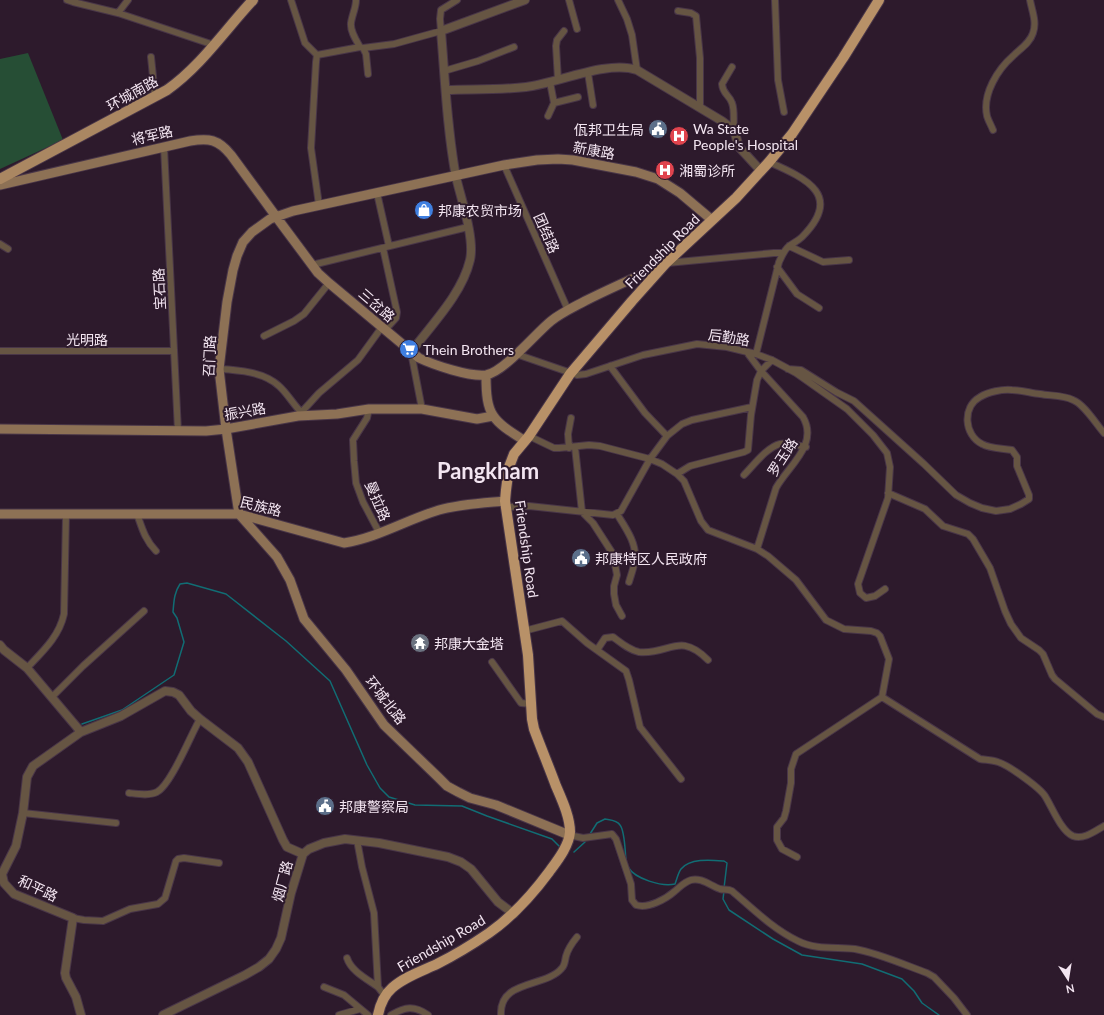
<svg xmlns="http://www.w3.org/2000/svg" width="1104" height="1015" font-family="Lato,'Noto Sans SC',sans-serif">
<rect width="100%" height="100%" fill="#2d1a2c"/>
<path fill="#264e35" d="M28,53L63,140L0,169V59Z"/>
<g fill="none" stroke-linecap="round" stroke-linejoin="round">
<path stroke="#116d74" stroke-width="1.5" d="M82,724L122,710L174,675L184,642L177,618L173,612C174,601 174,593 180,584L187,583L226,594L286,641L330,681L367,765L380,788L389,797L415,805L462,806L487,816L552,839L559,846
M590,834L597,823L605,819C610,820 617,820 620,825C625,831 625,852 626,860
M574,852L585,842
M628,867C635,879 662,887 675,884C677,879 678,873 681,869C690,858 711,860 724,861L727,863L724,888
M724,891L723,899L729,910L773,939L802,955L862,964L902,979L914,991L922,1003L939,1015"/>
<g stroke="#493648" stroke-width="8">
<path id="minor" d="M67,0L73,2L118,13L214,45
M291,0L305,43L317,55
M356,0C356,8 352,15 351,23C350,31 356,40 360,47
M569,0L577,29
M618,0L627,19L632,35L637,70
M775,0L778,80L784,112
M678,11L691,13L696,16L700,58V108
M118,13L128,0
M363,48L394,44L441,31L440,19L441,10L457,0
M317,55L316,62L311,148L319,205
M317,55L360,47L363,48L366,54L368,74
M151,57L155,96
M732,67L722,84C723,95 729,94 732,103C735,111 733,122 734,130
M444,71L478,61L514,47
M588,73L593,105
M558,80L556,46L557,40L564,31
M550,82L554,103
M548,116L554,103L578,97
M993,130C991,125 988,120 987,116C982,94 998,69 1013,56C1020,49 1030,43 1033,33C1037,22 1032,11 1030,0
M164,147L178,431
M504,165L568,310
M377,193L389,246
M0,244L8,249
M789,246L823,262L849,260
M383,248L397,312L396,318L385,330
M667,263L774,253H783
M312,265L468,227
M777,267L797,294L819,308
M264,336L294,321L304,314L329,283
M0,351H174
M746,351L761,371L803,417C819,445 788,466 776,488L757,549
M411,352L422,409
M516,354L577,375L586,374L643,355L697,344L727,347L756,354L779,262C782,256 784,250 789,246C793,243 798,241 802,237C843,196 808,179 769,162
M756,354L772,360L796,373L847,409L873,435L887,453L890,467L888,498L858,584L860,593L866,598L875,596L885,589
M610,366L645,413L667,436
M219,369C239,370 264,372 279,386C287,393 293,404 301,412
M788,369L801,370L836,392L854,401L924,464L956,495L970,503L982,508L996,511L1010,509L1021,504L1029,499V495L1017,466V457L1012,450C1002,448 991,449 982,444C964,435 962,407 980,397C988,392 1002,389 1012,390C1021,390 1031,393 1040,394C1050,396 1063,395 1073,400C1084,404 1096,424 1104,433
M369,409L367,418L353,440L354,461L356,483L363,502L380,534
M298,416L319,393L358,360L382,327
M529,436L554,448H559L589,445L600,446L650,459L662,464L677,474L684,481L701,521L708,530L757,549L768,556L796,580L826,620L844,629L871,631L877,633L880,636L889,659L882,697L796,754L791,769V783L786,811L784,818L777,827V840L782,849L797,857
M575,447L582,512L593,523L613,554L617,575L614,586V594L616,605L622,616
M569,448L568,434L571,418
M677,474L690,466L744,452L748,450L751,415L757,380L761,371L772,360
M744,475C753,466 767,447 780,444C788,442 798,446 806,447
M888,493L925,509L943,526L968,534L973,539L990,568L1005,611L1011,624L1021,638L1039,650L1043,654L1052,675L1055,679L1097,714L1104,717
M506,507L529,506L613,515L621,511L650,459L667,436L682,424L692,420L752,407
M137,514C142,528 145,540 156,551
M617,514C625,527 637,543 635,560C634,567 631,575 629,582
M524,631L562,621L587,643L626,671L629,680L640,727L681,779
M597,650L605,638L613,637C621,643 629,650 639,652C670,655 679,631 708,660
M492,662L521,703L531,704
M27,668C42,652 59,637 64,614L66,514
M52,697L83,666L144,611
M882,697L980,759C985,760 992,760 998,762C1008,765 1039,787 1045,796C1052,807 1061,831 1073,836C1084,840 1095,831 1104,826
M129,793C138,794 149,796 157,792C171,785 191,734 200,719
M23,813L116,823
M569,835L583,838L612,834L616,839L631,884L632,900L636,905C648,909 666,899 675,891C680,887 684,882 691,880C701,877 711,886 720,889C724,890 728,889 732,891C753,909 773,929 798,941C815,950 836,947 855,949C878,953 905,965 927,973L934,977L954,998L967,1015
M357,840L362,867L374,913L378,987L385,996
M73,918L84,920L103,921L130,909L158,904L165,898L176,861L178,859L184,858L219,863
M347,958C351,971 367,979 378,987
M324,987L344,995L368,1015
M339,1015L360,1009
M391,1015C405,1007 414,1005 428,1015
M501,1015C499,979 546,988 562,968C565,965 565,960 566,956C568,949 572,943 577,937"/>
</g>
<g stroke="#493648" stroke-width="10">
<path id="tertiary" d="M446,90C472,89 500,90 526,87C558,83 607,60 637,70L722,121L734,130L739,147L761,171
M411,352C432,324 462,294 470,260C475,238 461,199 456,177C447,129 445,79 441,31L525,0
M0,645L4,650L27,668L81,732
M81,1015L76,997L66,978L65,973L73,918L14,894L4,883L2,874L16,846L23,813L27,777L33,766L81,732L121,716L165,691L173,692L179,695L191,711L200,719L238,748L248,762L283,840L287,847L303,854
M163,1015L245,975L259,967L269,959L276,949L281,938L291,893L303,854L309,849L324,843L345,839L379,843L448,857L461,862L471,869L498,902L514,914"/>
</g>
<g stroke="#493648" stroke-width="11">
<path id="secondary" d="M0,185L190,141C209,138 218,139 231,155L283,226L318,273L329,283L419,358C434,365 469,377 486,375C504,372 536,333 551,321C561,313 574,307 585,301C611,288 638,276 665,264
M486,375C486,416 492,420 525,441
M0,429L206,431L226,429L298,416L337,414L369,409H422L477,419L493,416
M0,514H239L344,543C377,538 406,520 439,510C460,504 483,503 505,501
M569,835L496,805L470,798L458,792L447,786L438,777L384,725L346,670L304,619L290,580L277,557L239,514L226,429L219,369L227,302L233,270L237,256L243,242L252,232L270,219L293,211L504,165L537,160L558,159L573,160L636,172L658,179L680,193L712,220"/>
</g>
<g stroke="#493648" stroke-width="12">
<path id="primary" d="M0,179L167,90C201,66 225,30 253,0"/>
</g>
<g stroke="#493648" stroke-width="12">
<path id="trunk" d="M378,1015C380,1005 384,995 392,988C404,977 422,971 437,964C455,955 473,944 489,933C513,916 532,895 549,872C557,861 569,846 570,832C570,817 562,800 556,786C549,767 541,748 534,729L532,719L528,655L505,501L506,490L509,467L514,454L529,436L570,374L632,301L666,263L736,198L769,162L792,134L843,58L879,0"/>
</g>
<use href="#minor" stroke="#665543" stroke-width="6"/>
<use href="#tertiary" stroke="#665543" stroke-width="8"/>
<use href="#secondary" stroke="#8d7155" stroke-width="9"/>
<use href="#primary" stroke="#aa8762" stroke-width="10"/>
<use href="#trunk" stroke="#b89168" stroke-width="10"/>
</g>
<defs>
<g id="civic-disc" transform="scale(1)"><circle r="9.5" fill="#5c6f8a" stroke="#2d1a2c"/><path d="M-.6-6.5H3V-4.5H.6V-3L4-1V1h2V6H-6V1h2V-1L-.6-3ZM-1.2 2.5V6h2.4V2.5Z" fill="#fff"/></g>
<g id="hospital-disc" transform="scale(1)"><circle r="9.5" fill="#e0444e" stroke="#2d1a2c"/><path d="M-5-5h3v3.5h4V-5h3V5h-3V1.5h-4V5h-3Z" fill="#fff"/></g>
<g id="shop-disc" transform="scale(1)"><circle r="9.5" fill="#3f7fe0" stroke="#2d1a2c"/><path d="M-5-2.5h2.3a2.7 3.5 0 0 1 5.4 0H5L5.5 6h-11ZM-1.5-2.5h3a1.5 2.3 0 0 0-3 0Z" fill="#fff"/></g>
<g id="supermarket-disc" transform="scale(1)"><circle r="9.5" fill="#3f7fe0" stroke="#2d1a2c"/><path d="M-6-5.5h2.5l.6 2H6L4.5 2H-2.5L-4.4-4H-6ZM-1.5 3.2a1.3 1.3 0 1 0 .1 0ZM3 3.2a1.3 1.3 0 1 0 .1 0Z" fill="#fff"/></g>
<g id="temple-disc" transform="scale(1)"><circle r="9.5" fill="#6b7280" stroke="#2d1a2c"/><path d="M0-6L5-2H3V0L6.5 2.5H4V6H1.5V3h-3V6H-4V2.5H-6.5L-3 0V-2H-5Z" fill="#fff"/></g>
</defs>
<g fill-rule="evenodd">
<use href="#civic-disc" x="658" y="129"/>
<use href="#hospital-disc" x="679" y="136"/>
<use href="#hospital-disc" x="665" y="170"/>
<use href="#shop-disc" x="424" y="210"/>
<use href="#supermarket-disc" x="409" y="349"/>
<use href="#civic-disc" x="581" y="558"/>
<use href="#temple-disc" x="420" y="643"/>
<use href="#civic-disc" x="325" y="806"/>
</g>
<g text-anchor="middle" dominant-baseline="central" stroke-width="4" stroke-linejoin="round" paint-order="stroke">
<g font-size="14" fill="#f3e5f1" stroke="#2d1a2c">
<text transform="translate(132 93) rotate(-29)">环城南路</text>
<text transform="translate(152 135) rotate(-13)">将军路</text>
<text transform="translate(594 150) rotate(10)">新康路</text>
<text transform="translate(547 233) rotate(66)">团结路</text>
<text transform="translate(662 251) rotate(-45)">Friendship Road</text>
<text transform="translate(159 289) rotate(-93)">宝石路</text>
<text transform="translate(377 305) rotate(41)">三岔路</text>
<text transform="translate(729 337) rotate(9)">后勤路</text>
<text x="87" y="339">光明路</text>
<text transform="translate(209 356) rotate(-87)">召门路</text>
<text transform="translate(245 411) rotate(-10)">振兴路</text>
<text transform="translate(782 457) rotate(-57)">罗玉路</text>
<text transform="translate(378 501) rotate(67)">曼拉路</text>
<text transform="translate(261 506) rotate(14)">民族路</text>
<text transform="translate(527 549) rotate(82)">Friendship Road</text>
<text transform="translate(386 700) rotate(52)">环城北路</text>
<text transform="translate(282 881) rotate(-75)">烟厂路</text>
<text transform="translate(38 888) rotate(25)">和平路</text>
<text transform="translate(441 943) rotate(-30)">Friendship Road</text>
</g>
<g font-size="14" fill="#f3e5f1" stroke="#2d1a2c" text-anchor="start">
<text x="693" y="128">Wa State<tspan x="693" dy="16">People's Hospital</tspan></text>
<text x="644" y="129" text-anchor="end">佤邦卫生局</text>
<text x="679" y="170">湘蜀诊所</text>
<text x="438" y="210">邦康农贸市场</text>
<text x="423" y="349">Thein Brothers</text>
<text x="595" y="558">邦康特区人民政府</text>
<text x="434" y="643">邦康大金塔</text>
<text x="339" y="806">邦康警察局</text>
</g>
<g font-size="22" font-weight="bold" fill="#f3e5f1" stroke="#2d1a2c">
<text x="488" y="470">Pangkham</text>
</g>
</g>
<g transform="translate(1068 979) rotate(168)" stroke="#2d1a2c" stroke-width="3" paint-order="stroke">
<path d="M0-3L7 15L0 10L-7 15Z" fill="#f3e5f1"/>
<text y="-6" font-size="11" font-weight="bold" text-anchor="middle" fill="#f3e5f1">N</text>
</g>
</svg>
